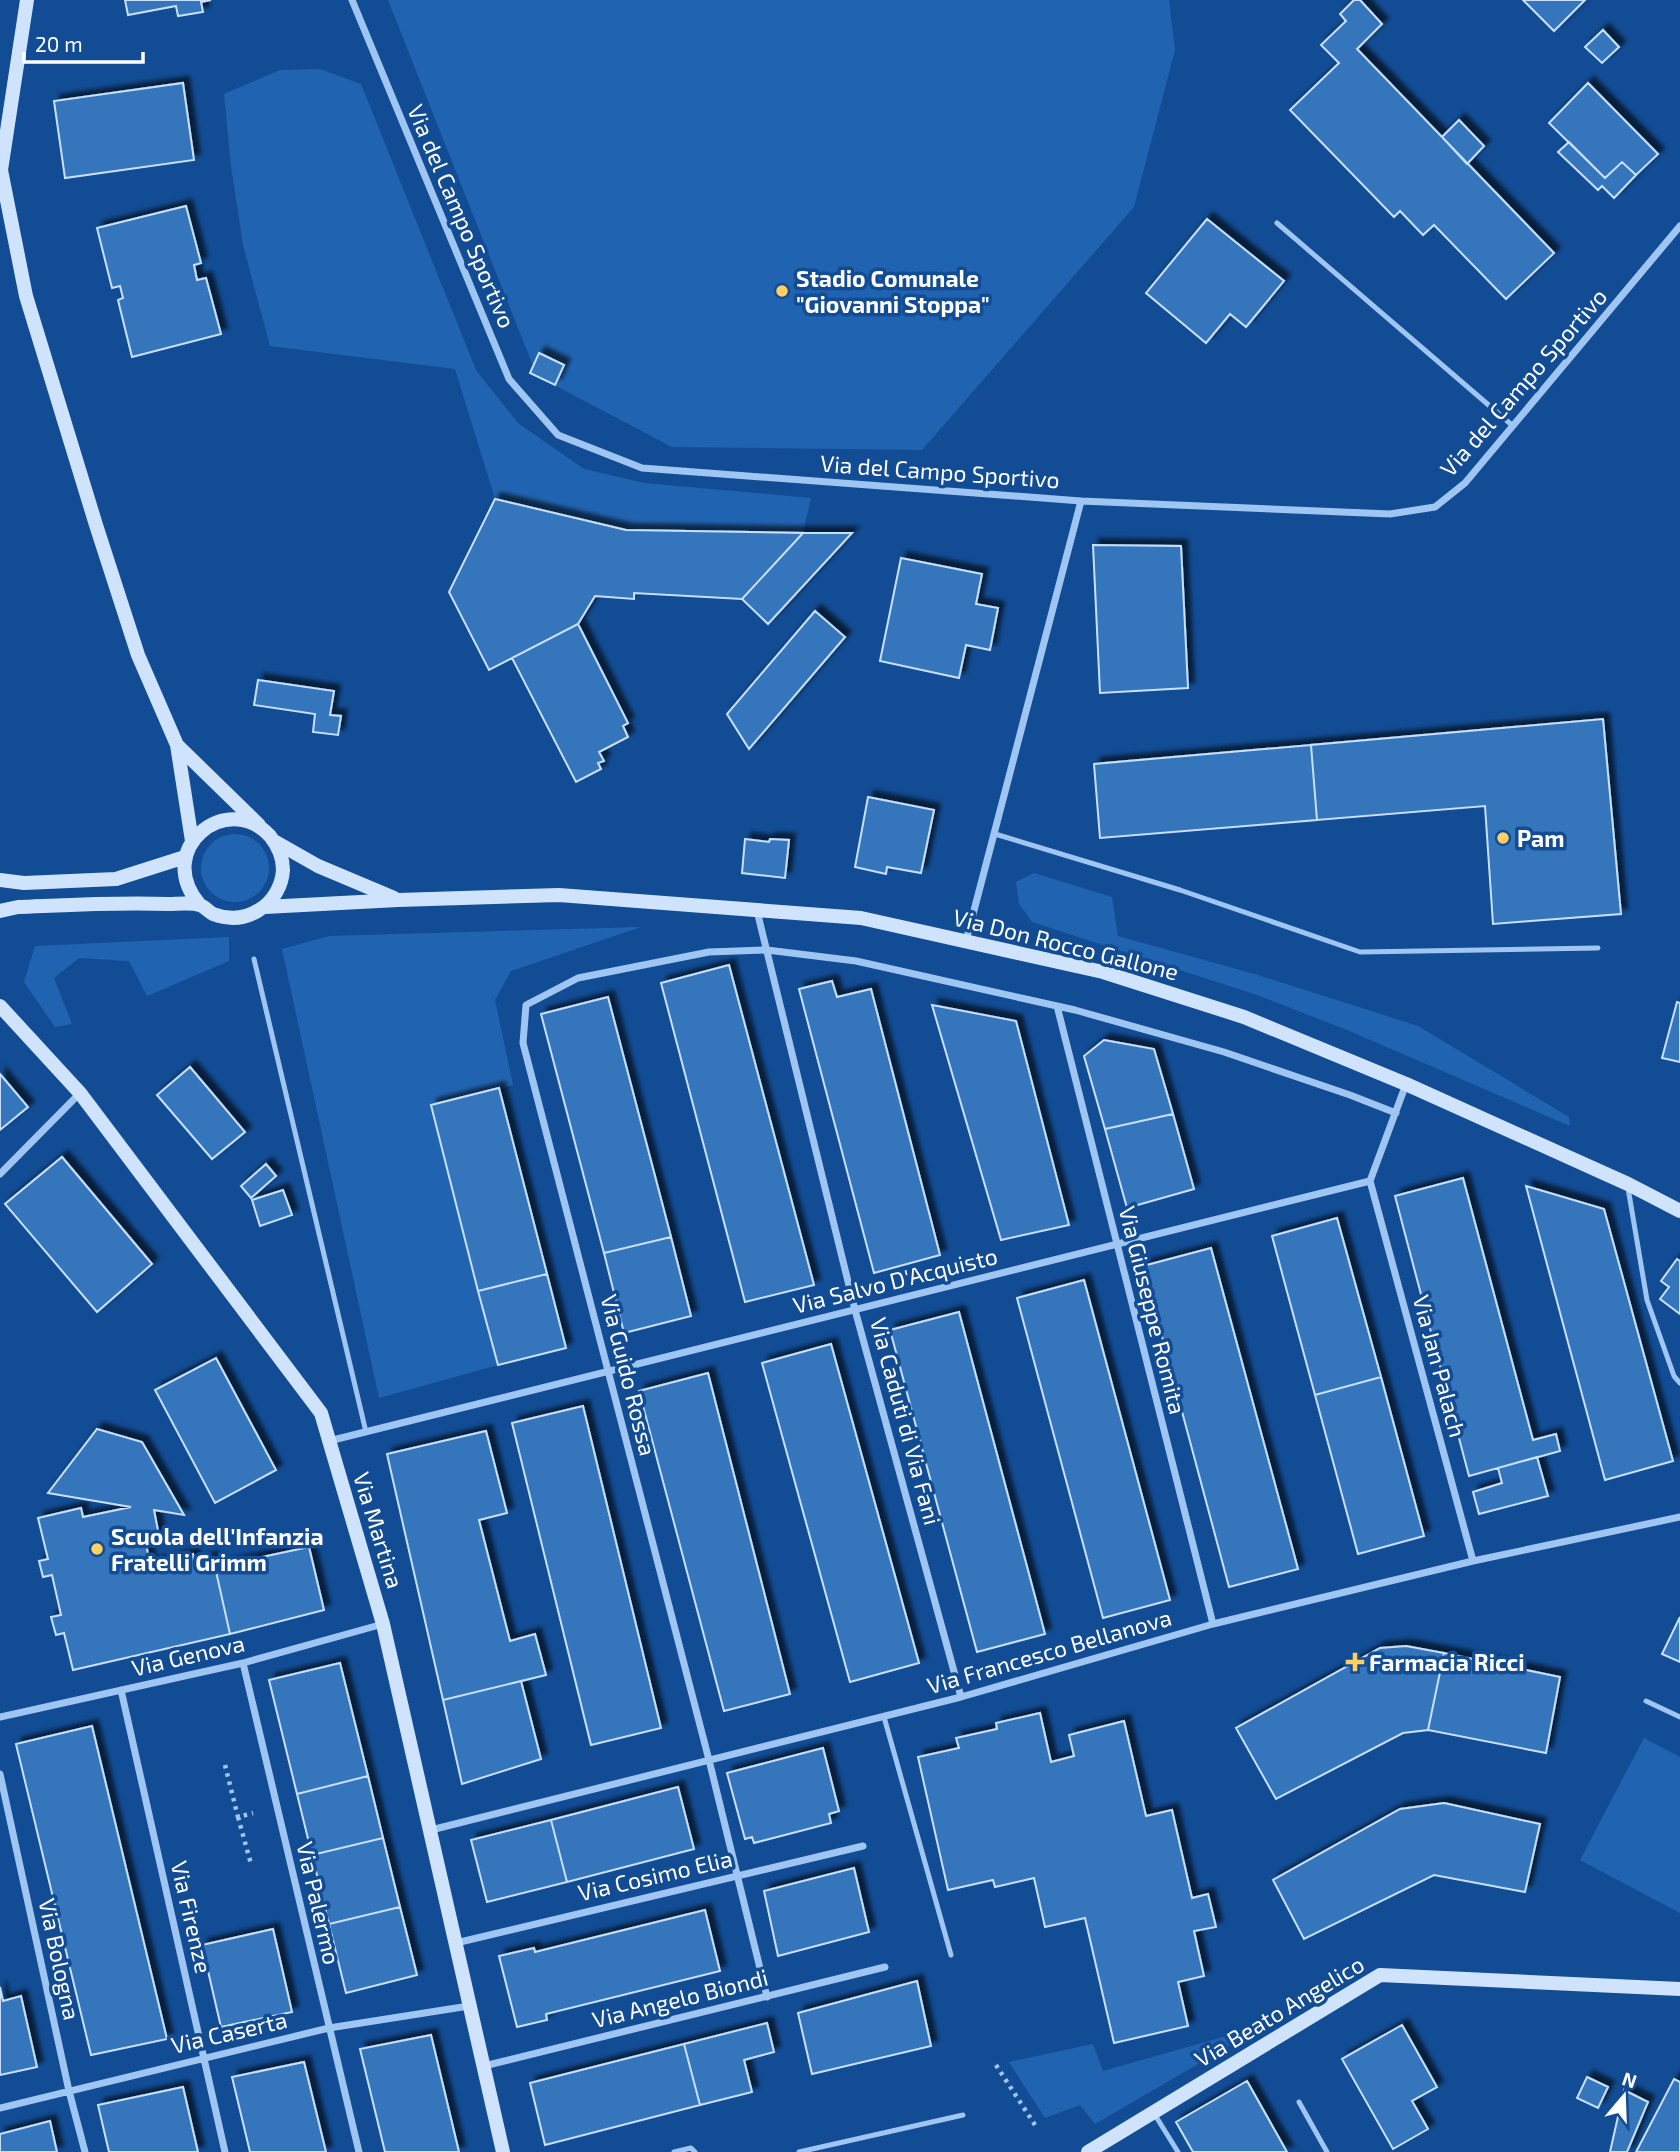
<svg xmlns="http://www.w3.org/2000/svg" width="1680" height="2152" font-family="'Exo 2',sans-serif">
<defs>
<filter id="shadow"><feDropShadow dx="6" dy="-6" stdDeviation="2" flood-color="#0009"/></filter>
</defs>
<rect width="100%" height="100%" fill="#124c94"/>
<path fill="#2064b1" d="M388,0H1169L1175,50L1134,207L922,450L672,447L537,376Z
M320,69L361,84L476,370L518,423L584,469L644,483L811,498L803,533L626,530L495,499L455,369L270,346L243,245L231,166L224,94L280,70Z
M201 868a34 34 0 1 1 68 0a34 34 0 1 1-68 0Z
M1034,873L1112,897L1118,936L1258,975L1418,1026L1569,1117L1570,1126L1347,1030L1257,995L1032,922L1019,904L1016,882Z
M641,927L511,971L495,1000L513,1085L431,1105L498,1365L379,1398L282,949L329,936Z
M229,937V961L147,996L129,961L79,958L54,978L72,1024L55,1027L24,982L35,946Z
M1644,1738L1680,1757V1913L1580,1860Z
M1230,2035L1234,2043L1095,2124L1080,2105L1045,2118L1009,2062L1093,2044L1103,2071Z"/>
<path fill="#3574bb" stroke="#c7e0fd" stroke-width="2" filter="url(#shadow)" d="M125,0H211L201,2L203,12L178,16L176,6L128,15Z
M1354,0H1360L1382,24L1357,49L1554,253L1506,299L1434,225L1423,235L1400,211L1394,217L1290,110L1339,63L1321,45L1346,21L1340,14Z
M1523,0H1585L1554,31Z
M1603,30L1619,47L1602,63L1585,47Z
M183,83L194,160L65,178L54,101Z
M1588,83L1658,154L1636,175L1622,162L1605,178L1549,123Z
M1459,120L1484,146L1467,164L1442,137Z
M1569,142L1605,178L1622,162L1636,175L1614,198L1602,186L1598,190L1558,152Z
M186,206L201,263L194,265L197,280L206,278L221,334L132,357L118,300L123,298L120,286L112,288L97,228Z
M1207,219L1284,281L1246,327L1230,314L1206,343L1146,293Z
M539,353L564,365L555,385L530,373Z
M495,499L626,530L803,533L742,599L634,593V599L595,596L578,624L489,670L449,592Z
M803,533H852L768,624L742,599Z
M1093,545L1181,546L1188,688L1100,693Z
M901,558L982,574L976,604L998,608L990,650L966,645L959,678L880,661Z
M815,611L845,637L749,749L727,714Z
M578,624L628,723L623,726L628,737L599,752L604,761L598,763L601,769L576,782L512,658Z
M258,680L334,691L330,715L341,716L338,735L313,732L315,714L254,705Z
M1603,719L1621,914L1493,924L1485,806L1317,820L1311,745Z
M1311,745L1317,820L1100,838L1094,764Z
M868,797L934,810L921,873L887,867L886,874L855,867Z
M745,839L769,842L770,839L789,840L785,878L742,873Z
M729,965L814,1285L745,1302L661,983Z
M832,981L837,997L871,989L940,1255L874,1273L799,989Z
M608,997L671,1237L604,1253L541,1014Z
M1677,1002L1680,1003V1062L1662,1058Z
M932,1005L1016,1021L1069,1225L1001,1240Z
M1104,1040L1154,1049L1173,1114L1105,1129L1084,1056Z
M190,1067L245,1132L212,1159L157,1095Z
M0,1074L28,1107L0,1130Z
M499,1088L547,1274L478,1291L431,1105Z
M1173,1114L1194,1189L1127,1208L1105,1129Z
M62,1157L152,1264L97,1312L5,1204Z
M266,1164L276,1176L251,1198L241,1186Z
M1463,1178L1533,1440L1556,1434L1560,1451L1469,1476L1395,1196Z
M1526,1186L1604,1209L1673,1461L1605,1480Z
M283,1190L292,1215L260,1226L252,1200Z
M1337,1218L1381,1377L1315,1395L1272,1236Z
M671,1237L691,1316L624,1333L604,1253Z
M1211,1248L1298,1569L1229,1587L1143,1266Z
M1677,1259L1680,1261V1314L1660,1299L1669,1287L1661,1281Z
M547,1274L566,1348L498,1365L478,1291Z
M1084,1280L1170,1600L1103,1618L1017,1298Z
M959,1312L1045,1634L977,1652L890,1330Z
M831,1344L919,1663L850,1682L762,1363Z
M216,1358L276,1470L215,1503L155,1390Z
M708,1373L790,1694L724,1711L639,1391Z
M1381,1377L1424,1536L1358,1554L1315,1395Z
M583,1406L661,1728L591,1745L512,1423Z
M97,1429L142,1442L184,1515L154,1510L160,1541L146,1544L150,1564L193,1554L194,1562L213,1558L230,1634L73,1670L64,1633L56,1635L51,1617L61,1615L52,1575L43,1577L39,1561L48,1559L38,1518L81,1508L83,1517L131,1507L48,1493Z
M486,1431L507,1513L479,1520L510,1641L535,1634L546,1675L443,1700L387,1454Z
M1537,1457L1548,1496L1479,1514L1473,1492L1502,1483L1498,1468Z
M309,1547L324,1610L230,1634L215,1567Z
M1680,1617V1662L1662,1654Z
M1406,1646L1444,1653L1428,1730L1403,1733L1276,1799L1236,1728L1380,1648Z
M1444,1653L1560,1677L1546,1753L1428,1730Z
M340,1663L368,1776L297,1794L269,1680Z
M521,1681L541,1759L462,1784L443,1700Z
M1040,1713L1051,1762L1074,1756L1069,1735L1124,1721L1146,1816L1172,1810L1192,1898L1208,1894L1216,1927L1194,1931L1204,1976L1178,1982L1188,2026L1114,2043L1085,1918L1045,1927L1034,1878L995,1887L993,1880L948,1890L918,1757L959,1748L956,1738L997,1729L996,1723Z
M92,1726L167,2039L91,2055L16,1744Z
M823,1748L839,1811L829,1814L831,1823L754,1843L752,1837L745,1839L727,1773Z
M368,1776L383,1838L312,1855L297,1794Z
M678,1787L694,1849L567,1882L551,1820Z
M1444,1803L1540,1824L1525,1892L1434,1875L1304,1939L1273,1880L1400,1809Z
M551,1820L567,1882L487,1902L471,1840Z
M383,1838L400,1907L329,1924L312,1855Z
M854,1868L869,1932L778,1956L764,1891Z
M400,1907L417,1975L346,1993L329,1924Z
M705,1910L720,1971L546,2014L547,2020L517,2027L499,1956L534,1948L535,1952Z
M273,1929L292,2012L221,2027L202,1945Z
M917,1981L931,2046L812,2074L798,2013Z
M0,1987L3,2001L21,1996L37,2067L0,2075Z
M767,2023L774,2052L744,2060L752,2092L700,2105L684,2044Z
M1402,2025L1437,2087L1412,2101L1428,2129L1393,2149L1342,2059Z
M431,2035L459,2152H385L360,2049Z
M684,2044L700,2105L545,2145L530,2083Z
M304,2062L326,2152H250L232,2077Z
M1587,2077L1608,2087L1598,2108L1577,2098Z
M1674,2079L1680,2082V2152H1636Z
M1247,2081L1287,2152H1193L1176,2122Z
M183,2087L198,2152H109L98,2105Z
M1624,2090L1648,2102L1627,2152H1610Z
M50,2121L57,2152H0V2134Z"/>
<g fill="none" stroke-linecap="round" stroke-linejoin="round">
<path stroke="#9fc6f3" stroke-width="4.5" stroke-dasharray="3.5 5" stroke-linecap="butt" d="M225,1765L238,1817L253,1813
M238,1817L251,1864
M996,2065L1037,2128"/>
<path stroke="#9fc6f3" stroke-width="5" d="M1277,223L1513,426
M995,834L1180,890L1360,952L1598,948
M254,959L366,1432
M1628,1188L1647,1300L1674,1376L1680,1383
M1646,1701L1680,1717
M884,1717L951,1955
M1299,2102L1327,2152
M1155,2115L1178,2152
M674,2152L691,2148L695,2152
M799,2152L963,2115"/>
<path stroke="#9fc6f3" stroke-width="7" d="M352,0L509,379L558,435L642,468L1081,501L1390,514L1435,507L1465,483L1680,226
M757,911L855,1310L961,1697
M966,941L1081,501
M1057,1006L1213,1624
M0,1174L80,1093
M1370,1181L1473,1561
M329,1441L1370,1181L1406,1084
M243,1663L359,2152
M121,1690L225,2152
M0,1717L243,1663L383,1624
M0,1774L69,2091L85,2152
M431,1830L961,1697L1213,1624L1473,1561L1680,1517
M456,1943L863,1846
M767,1997L709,1760L523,1043L526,1005L578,978L709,952L767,950L856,961L1075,1010L1224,1052L1350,1095L1396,1113
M484,2066L885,1967
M0,2108L329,2028L469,2006"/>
<path stroke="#cfe3fd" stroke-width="14" d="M27,0L1,170L26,296L96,525L138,655L177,745L192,841
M177,745L259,825
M274,841L318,866L394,898
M0,880L24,883L116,879L185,857
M265,907L398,900L559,895L861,918L1103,972L1244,1017L1406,1084L1628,1184L1680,1211
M0,911L18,907C68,905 118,902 168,904C177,904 191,902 200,905C205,907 209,912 213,914C229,920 245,919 259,910C273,902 282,886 283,870C283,858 278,846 270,836C227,789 152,850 200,905
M0,1006L80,1093L321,1413L383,1624L503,2152
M1088,2152L1380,1975L1680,1989"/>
</g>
<g fill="#ffcf61" stroke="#124c94" stroke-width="2.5">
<circle cx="782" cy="291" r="7"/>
<circle cx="1503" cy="838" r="7"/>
<circle cx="97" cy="1549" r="7"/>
<path d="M1351.5 1651.5h7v7h7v7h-7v7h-7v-7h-7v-7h7z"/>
</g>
<g text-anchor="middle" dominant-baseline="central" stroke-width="7" stroke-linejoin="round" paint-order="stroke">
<g font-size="23" fill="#fff" stroke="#124c94">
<text transform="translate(462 216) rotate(67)">Via del Campo Sportivo</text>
<text transform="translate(1523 382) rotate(-49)">Via del Campo Sportivo</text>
<text transform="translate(940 471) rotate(4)">Via del Campo Sportivo</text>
<text transform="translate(1066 944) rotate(14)">Via Don Rocco Gallone</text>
<text transform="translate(895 1280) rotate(-14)">Via Salvo D'Acquisto</text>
<text transform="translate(1153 1310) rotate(76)">Via Giuseppe Romita</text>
<text transform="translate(1440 1366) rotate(75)">Via Jan Palach</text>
<text transform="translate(629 1375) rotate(76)">Via Guido Rossa</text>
<text transform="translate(906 1421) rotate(75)">Via Caduti di Via Fani</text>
<text transform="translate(379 1530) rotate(73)">Via Martina</text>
<text transform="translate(1049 1651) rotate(-16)">Via Francesco Bellanova</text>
<text transform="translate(188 1655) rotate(-13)">Via Genova</text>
<text transform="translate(655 1875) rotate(-13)">Via Cosimo Elia</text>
<text transform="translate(319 1903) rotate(77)">Via Palermo</text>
<text transform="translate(192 1917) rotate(77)">Via Firenze</text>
<text transform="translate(60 1959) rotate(78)">Via Bologna</text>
<text transform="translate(680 1998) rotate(-14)">Via Angelo Biondi</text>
<text transform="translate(1279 2011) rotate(-31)">Via Beato Angelico</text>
<text transform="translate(229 2032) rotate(-13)">Via Caserta</text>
</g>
<g font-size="23" font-weight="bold" fill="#fff" stroke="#124c94" text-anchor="start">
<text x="796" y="278">Stadio Comunale<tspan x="796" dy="26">"Giovanni Stoppa"</tspan></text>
<text x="1517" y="838">Pam</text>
<text x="111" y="1536">Scuola dell'Infanzia<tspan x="111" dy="26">Fratelli Grimm</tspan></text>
<text x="1369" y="1662">Farmacia Ricci</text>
</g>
</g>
<g transform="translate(1624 2096) rotate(19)" stroke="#124c94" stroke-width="5" paint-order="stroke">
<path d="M0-5L12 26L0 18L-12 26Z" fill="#ffffff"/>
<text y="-10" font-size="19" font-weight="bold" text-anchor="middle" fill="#ffffff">N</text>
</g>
<path d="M24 52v10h119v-10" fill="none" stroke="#ffffff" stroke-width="3.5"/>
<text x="35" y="52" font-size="21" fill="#ffffff" stroke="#124c94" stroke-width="5" paint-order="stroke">20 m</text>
</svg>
